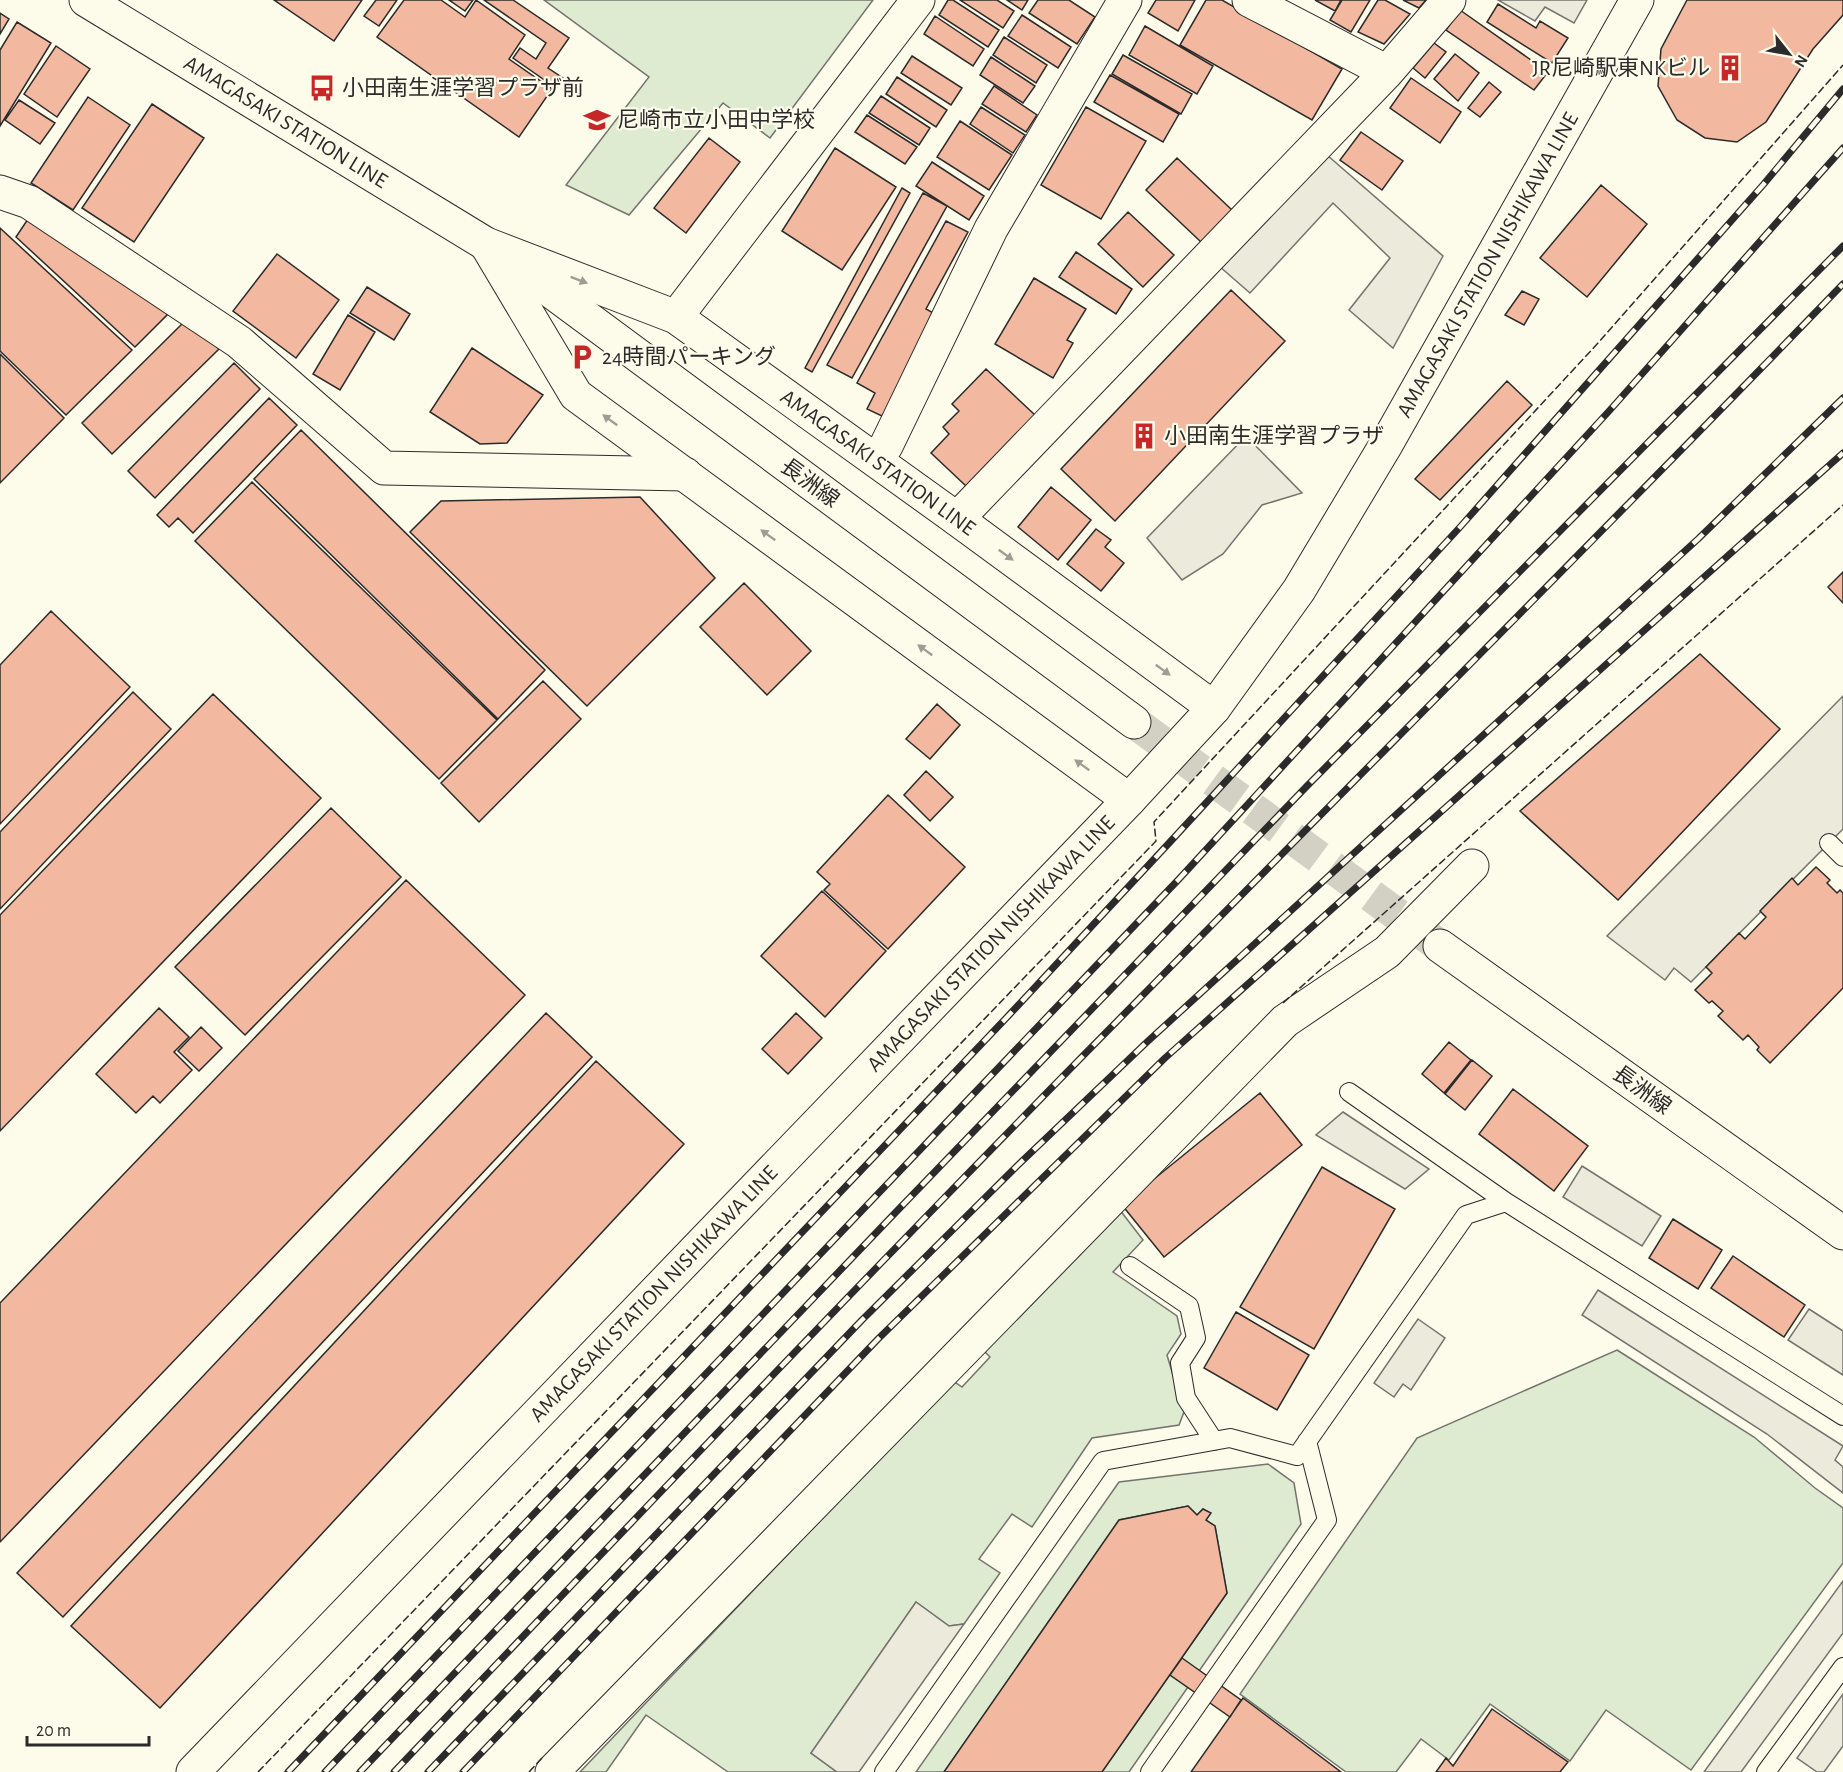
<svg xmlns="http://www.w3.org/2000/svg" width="1843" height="1772" font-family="'Alegreya Sans','Noto Sans JP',sans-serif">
<rect width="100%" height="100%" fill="#fdfbea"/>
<path fill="#deebd1" stroke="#74746e" stroke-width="1.5" d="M544,0H873L770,138L723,103L629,215L566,185L649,77Z
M1116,1205L1143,1240L1113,1272L1177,1316L1181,1334L1167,1355L1184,1412L1179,1425L1092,1438L1032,1527L1012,1514L979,1559L1000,1573L964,1624L949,1626L916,1602L811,1753L837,1772H728L646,1715L606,1772H580L953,1381L962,1387L990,1357L980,1347Z
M1617,1350L1754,1437L1815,1488L1843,1508V1563L1691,1770L1606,1710L1570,1761L1490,1704L1449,1760L1421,1739L1396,1772H1346L1240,1694L1417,1438Z
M1268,1464L1294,1483L1301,1524L1129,1772H1102L1227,1593L1215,1526L1206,1520L1210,1513L1203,1509L1197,1515L1188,1506L1119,1520L944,1772H916L1119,1482Z"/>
<path fill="#eceadb" stroke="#74746e" stroke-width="1.5" d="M1498,0H1587L1574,23L1545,7L1535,21Z
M1327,155L1443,256L1393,348L1349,310L1390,258L1333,203L1250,293L1219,266Z
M1246,436L1302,493L1262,505L1223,554L1182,580L1147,538Z
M1843,696V829L1691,982L1674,968L1665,980L1607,936Z
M1343,1112L1429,1169L1405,1189L1316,1135Z
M1582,1166L1661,1216L1642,1246L1563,1197Z
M1598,1290L1843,1446L1835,1460L1843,1467V1493L1767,1434L1582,1315Z
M1809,1309L1843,1331V1375L1788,1340Z
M1418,1319L1445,1338L1411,1390L1403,1384L1394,1397L1374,1383Z
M1843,1581V1633L1741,1772H1704Z
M916,1602L949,1626L964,1624L859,1772H837L811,1753Z
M1843,1694V1746L1824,1772H1817L1797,1758Z"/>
<path fill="#f2b8a0" stroke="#2b2b2b" stroke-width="1.5" d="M274,0H362L334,41Z
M376,0H397L379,26L364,16Z
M404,0H441L465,17L476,0L525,35L509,59L552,89L519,137L377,37Z
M449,0H473L465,11Z
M484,0H513L569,38L548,68L563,78L556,88L513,58L520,48L536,59L546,43Z
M948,0H953L999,30L988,47L939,15Z
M960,0H997L1014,11L1003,28Z
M1007,0H1028L1022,10Z
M1038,0H1069L1095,17L1077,44L1029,13Z
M1156,0H1195L1178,31L1148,13Z
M1206,0H1222L1342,69L1312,120L1180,45Z
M1315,0H1341L1335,11Z
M1342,0H1370L1351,32L1330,20Z
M1378,0H1385L1410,14L1384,44L1358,32Z
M1403,0H1426L1419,8Z
M1687,0H1843V15L1813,49L1766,122L1737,142L1705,138L1677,120L1658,86L1661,49Z
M1498,4L1536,28L1540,21L1568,38L1552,63L1487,22Z
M1460,10L1548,72L1534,90L1446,30Z
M0,13L9,19L0,34Z
M1022,15L1071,47L1058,68L1008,36Z
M935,16L984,49L973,66L924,34Z
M17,22L51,43L0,126V50Z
M1145,26L1213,66L1197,94L1129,55Z
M1004,37L1047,65L1036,83L993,55Z
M1434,43L1446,52L1425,78L1413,68Z
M56,46L90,69L57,117L24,94Z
M1455,54L1479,73L1458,101L1434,79Z
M1123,55L1192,94L1181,114L1112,74Z
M912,56L962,88L951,105L901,73Z
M991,57L1035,86L1023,103L980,75Z
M1110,75L1179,114L1163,142L1094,102Z
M897,77L947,110L936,127L886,94Z
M1411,78L1461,112L1440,143L1390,108Z
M1489,82L1501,92L1480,117L1468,108Z
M994,86L1037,115L1026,132L982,104Z
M881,96L930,128L919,145L869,113Z
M88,97L130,125L73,210L31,183Z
M19,100L55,123L40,144L5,120Z
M152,104L204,138L134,242L82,208Z
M981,107L1025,135L1013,153L970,124Z
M1086,107L1146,141L1101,219L1041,185Z
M867,115L917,147L905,164L855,132Z
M960,121L1012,155L989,190L937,157Z
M1361,132L1403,161L1382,190L1340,160Z
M709,138L740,162L686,233L654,208Z
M835,148L896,187L842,270L782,231Z
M1177,158L1232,210L1201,242L1146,190Z
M932,162L984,196L969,220L916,186Z
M1601,185L1647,224L1587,297L1540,258Z
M902,188L910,193L812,372L805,368Z
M923,193L947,206L852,378L827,365Z
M1128,212L1174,255L1143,287L1098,244Z
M28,219L170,312L135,347L16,237Z
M946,221L968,232L926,309L935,314L884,417L867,409L875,393L857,383Z
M0,228L132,350L66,415L0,351Z
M1076,252L1132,289L1116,314L1059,277Z
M277,254L339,300L296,358L233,311Z
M1034,278L1086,309L1067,340L1073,343L1053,378L995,344Z
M367,287L410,314L394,340L350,313Z
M1231,290L1285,341L1115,521L1061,469Z
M1522,291L1539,299L1524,325L1505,315Z
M348,315L375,332L340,390L313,374Z
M188,318L219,349L112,454L82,423Z
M472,348L543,395L507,443L480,444L430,412Z
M0,354L64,418L0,483Z
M234,363L260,389L155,498L128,471Z
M986,369L1035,415L966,486L931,453L949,434L943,427L959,411L952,404Z
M1507,381L1532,405L1440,500L1415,479Z
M269,398L297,425L193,533L178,518L169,527L157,515Z
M301,430L545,670L498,719L254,479Z
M252,482L497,720L439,779L195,541Z
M1051,487L1091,520L1058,560L1018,527Z
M640,497L715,578L587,706L410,532L441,501Z
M1096,529L1111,540L1105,547L1124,563L1101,591L1067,564Z
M1843,572V603L1828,587Z
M744,583L811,651L767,695L700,627Z
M51,611L130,687L0,824V665Z
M1700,654L1780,729L1618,900L1520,811Z
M543,681L581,719L479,822L441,783Z
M133,692L171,729L0,909V832Z
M213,694L321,798L0,1131V915Z
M937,704L960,725L930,759L906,739Z
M926,771L953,797L930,821L904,795Z
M888,795L965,867L888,949L824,890L830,884L817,872Z
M331,808L401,877L245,1035L175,967Z
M1816,867L1830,880L1827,883L1837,893L1840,890L1843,893V988L1770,1063L1757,1050L1759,1047L1748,1035L1743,1040L1718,1016L1723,1011L1712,1001L1709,1003L1695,990L1712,973L1706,967L1739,933L1745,939L1766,917L1760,911L1792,878L1798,885Z
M406,880L525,995L0,1542V1303Z
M822,891L886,951L825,1017L761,956Z
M159,1008L189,1037L174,1052L192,1070L160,1103L153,1096L136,1113L96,1074Z
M546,1013L592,1057L63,1617L17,1573Z
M796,1013L822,1038L788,1074L762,1049Z
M201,1027L222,1048L199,1071L178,1051Z
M1449,1042L1471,1060L1444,1093L1422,1074Z
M1472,1060L1492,1076L1465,1110L1445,1094Z
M596,1061L684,1144L160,1708L71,1626Z
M1513,1089L1588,1146L1554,1191L1479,1134Z
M1260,1093L1302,1145L1164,1257L1122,1205Z
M1322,1167L1395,1209L1314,1349L1240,1307Z
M1673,1219L1722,1250L1698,1289L1649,1258Z
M1733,1256L1805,1305L1784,1337L1711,1288Z
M1236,1312L1309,1355L1277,1410L1204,1368Z
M1188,1506L1197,1515L1203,1509L1211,1513L1206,1520L1215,1526L1227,1593L1102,1772H944L1119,1520Z
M1182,1658L1241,1700L1230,1717L1170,1675Z
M1243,1698L1341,1772H1191Z
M1492,1709L1568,1762L1560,1772H1436L1446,1758L1453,1766Z"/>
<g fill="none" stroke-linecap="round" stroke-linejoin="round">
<path stroke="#d3d1c4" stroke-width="33" stroke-dasharray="33 16" stroke-linecap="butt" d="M1134,722L1440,946"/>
<g stroke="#2b2b2b" stroke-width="20">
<path id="service" d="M1829,843L1843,857
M1349,1092L1506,1202
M1130,1266L1189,1306L1196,1338L1180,1363L1186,1398L1214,1441
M884,1772L1103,1461L1230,1438L1297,1456L1466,1215L1506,1202L1843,1416
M1150,1772L1327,1520L1307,1441
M1766,1772L1843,1667"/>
</g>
<g stroke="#2b2b2b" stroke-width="35">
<path id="minor" d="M1249,0L1387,72
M0,192L29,202L239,342L384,468L685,474
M676,317L918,0
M874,459L886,446L991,229L1125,0
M957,519L1387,72L1449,0
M552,1772L1285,1021L1387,952L1472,866"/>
</g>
<g stroke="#2b2b2b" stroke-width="35">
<path id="tertiary" d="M502,255L1134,722
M1440,946L1843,1233"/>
</g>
<g stroke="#2b2b2b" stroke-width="35">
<g id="secondary">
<path id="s1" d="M193,1772L1129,800L1214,708L1299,590L1387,443L1637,0"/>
</g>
</g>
<g stroke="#2b2b2b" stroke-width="35">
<g id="primary">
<path id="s2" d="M86,0L486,244L676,317L957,519L1214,708"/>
<path d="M486,244L576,395L1129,800"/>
</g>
</g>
<use href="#service" stroke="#fdfbea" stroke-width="18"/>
<use href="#minor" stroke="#fdfbea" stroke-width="33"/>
<use href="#tertiary" stroke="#fdfbea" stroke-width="33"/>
<use href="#secondary" stroke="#fdfbea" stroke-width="33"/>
<use href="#primary" stroke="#fdfbea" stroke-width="33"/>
<g stroke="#2b2b2b" stroke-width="7">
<path id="rail" d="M288,1772L1010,1014L1170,842L1461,526L1763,185L1843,89
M325,1772L1179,879L1610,410L1843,148
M360,1772L896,1212L1307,786L1843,246
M394,1772C641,1512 888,1253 1140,998C1374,760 1611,524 1843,284
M428,1772L862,1320L1018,1165L1147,1042L1698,539L1843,398
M463,1772L878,1339L1165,1058L1843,453"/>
</g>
<use href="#rail" stroke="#fdfbea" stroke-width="4.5" stroke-dasharray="14" stroke-linecap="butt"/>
<path stroke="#2b2b2b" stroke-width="1.5" stroke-dasharray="8 3" stroke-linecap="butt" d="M1283,1003L1843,505
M258,1772L1156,841L1154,822L1599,342L1843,65
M529,1772L543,1757"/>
</g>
<defs><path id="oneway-solid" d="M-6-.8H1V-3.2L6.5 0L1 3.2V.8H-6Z" transform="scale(1.5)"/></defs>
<g fill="#9e9d94">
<use href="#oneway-solid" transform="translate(579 280) rotate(21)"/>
<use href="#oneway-solid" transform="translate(610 420) rotate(-144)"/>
<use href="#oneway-solid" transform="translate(768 535) rotate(-144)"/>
<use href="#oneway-solid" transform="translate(1006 555) rotate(36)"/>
<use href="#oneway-solid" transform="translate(925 650) rotate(-144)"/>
<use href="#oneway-solid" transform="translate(1163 670) rotate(36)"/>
<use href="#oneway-solid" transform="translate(1082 765) rotate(-144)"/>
</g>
<defs>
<g id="building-bare" transform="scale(2.07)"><path d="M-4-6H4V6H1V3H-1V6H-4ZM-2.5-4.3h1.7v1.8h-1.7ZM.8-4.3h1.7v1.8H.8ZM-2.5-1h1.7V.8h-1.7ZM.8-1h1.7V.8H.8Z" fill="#c62828" stroke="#fdfbea" stroke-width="2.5" paint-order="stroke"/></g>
<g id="bus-bare" transform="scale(2.07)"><path d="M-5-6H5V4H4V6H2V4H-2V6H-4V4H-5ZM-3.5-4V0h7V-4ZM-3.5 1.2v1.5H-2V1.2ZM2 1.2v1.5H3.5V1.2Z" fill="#c62828" stroke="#fdfbea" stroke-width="2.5" paint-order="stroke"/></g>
<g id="school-bare" transform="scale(2.07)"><path d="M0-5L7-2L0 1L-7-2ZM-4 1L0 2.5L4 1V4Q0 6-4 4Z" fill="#c62828" stroke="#fdfbea" stroke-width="2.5" paint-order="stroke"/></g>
<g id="parking-bare" transform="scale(2.07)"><path d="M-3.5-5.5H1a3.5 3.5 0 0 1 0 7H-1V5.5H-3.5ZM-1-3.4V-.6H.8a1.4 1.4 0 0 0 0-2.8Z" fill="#c62828" stroke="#fdfbea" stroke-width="2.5" paint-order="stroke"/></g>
</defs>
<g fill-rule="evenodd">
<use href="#building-bare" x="1730" y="68"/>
<use href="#bus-bare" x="322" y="88"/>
<use href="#school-bare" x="597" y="120"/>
<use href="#parking-bare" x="582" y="357"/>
<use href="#building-bare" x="1144" y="436"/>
</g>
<g text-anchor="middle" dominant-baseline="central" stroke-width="4.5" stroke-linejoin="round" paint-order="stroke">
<g font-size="22" fill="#2b2b2b" stroke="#fdfbea" text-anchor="start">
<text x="1710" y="68" text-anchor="end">JR尼崎駅東NKビル</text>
<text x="342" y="88">小田南生涯学習プラザ前</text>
<text x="617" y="120">尼崎市立小田中学校</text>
<text x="602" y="357">24時間パーキング</text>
<text x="1164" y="436">小田南生涯学習プラザ</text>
</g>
<g font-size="22" fill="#2b2b2b" stroke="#fdfbea">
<text stroke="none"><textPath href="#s2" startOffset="234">AMAGASAKI STATION LINE</textPath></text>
<text stroke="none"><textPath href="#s1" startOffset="1996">AMAGASAKI STATION NISHIKAWA LINE</textPath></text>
<text stroke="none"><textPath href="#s2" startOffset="921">AMAGASAKI STATION LINE</textPath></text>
<text transform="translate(810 483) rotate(36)">長洲線</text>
<text stroke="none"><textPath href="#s1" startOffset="1150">AMAGASAKI STATION NISHIKAWA LINE</textPath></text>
<text transform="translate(1642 1090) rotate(36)">長洲線</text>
<text stroke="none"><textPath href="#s1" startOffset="664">AMAGASAKI STATION NISHIKAWA LINE</textPath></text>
</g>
</g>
<g transform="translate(1789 54) rotate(121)" stroke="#fdfbea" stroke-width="4.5" paint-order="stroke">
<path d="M0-4.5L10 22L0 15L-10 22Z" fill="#2b2b2b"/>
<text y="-9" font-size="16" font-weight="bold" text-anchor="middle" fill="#2b2b2b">N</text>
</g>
<path d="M27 1736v9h122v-9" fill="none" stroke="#2b2b2b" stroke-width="3"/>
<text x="36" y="1736" font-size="18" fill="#2b2b2b" stroke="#fdfbea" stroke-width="4.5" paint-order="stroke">20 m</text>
</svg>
